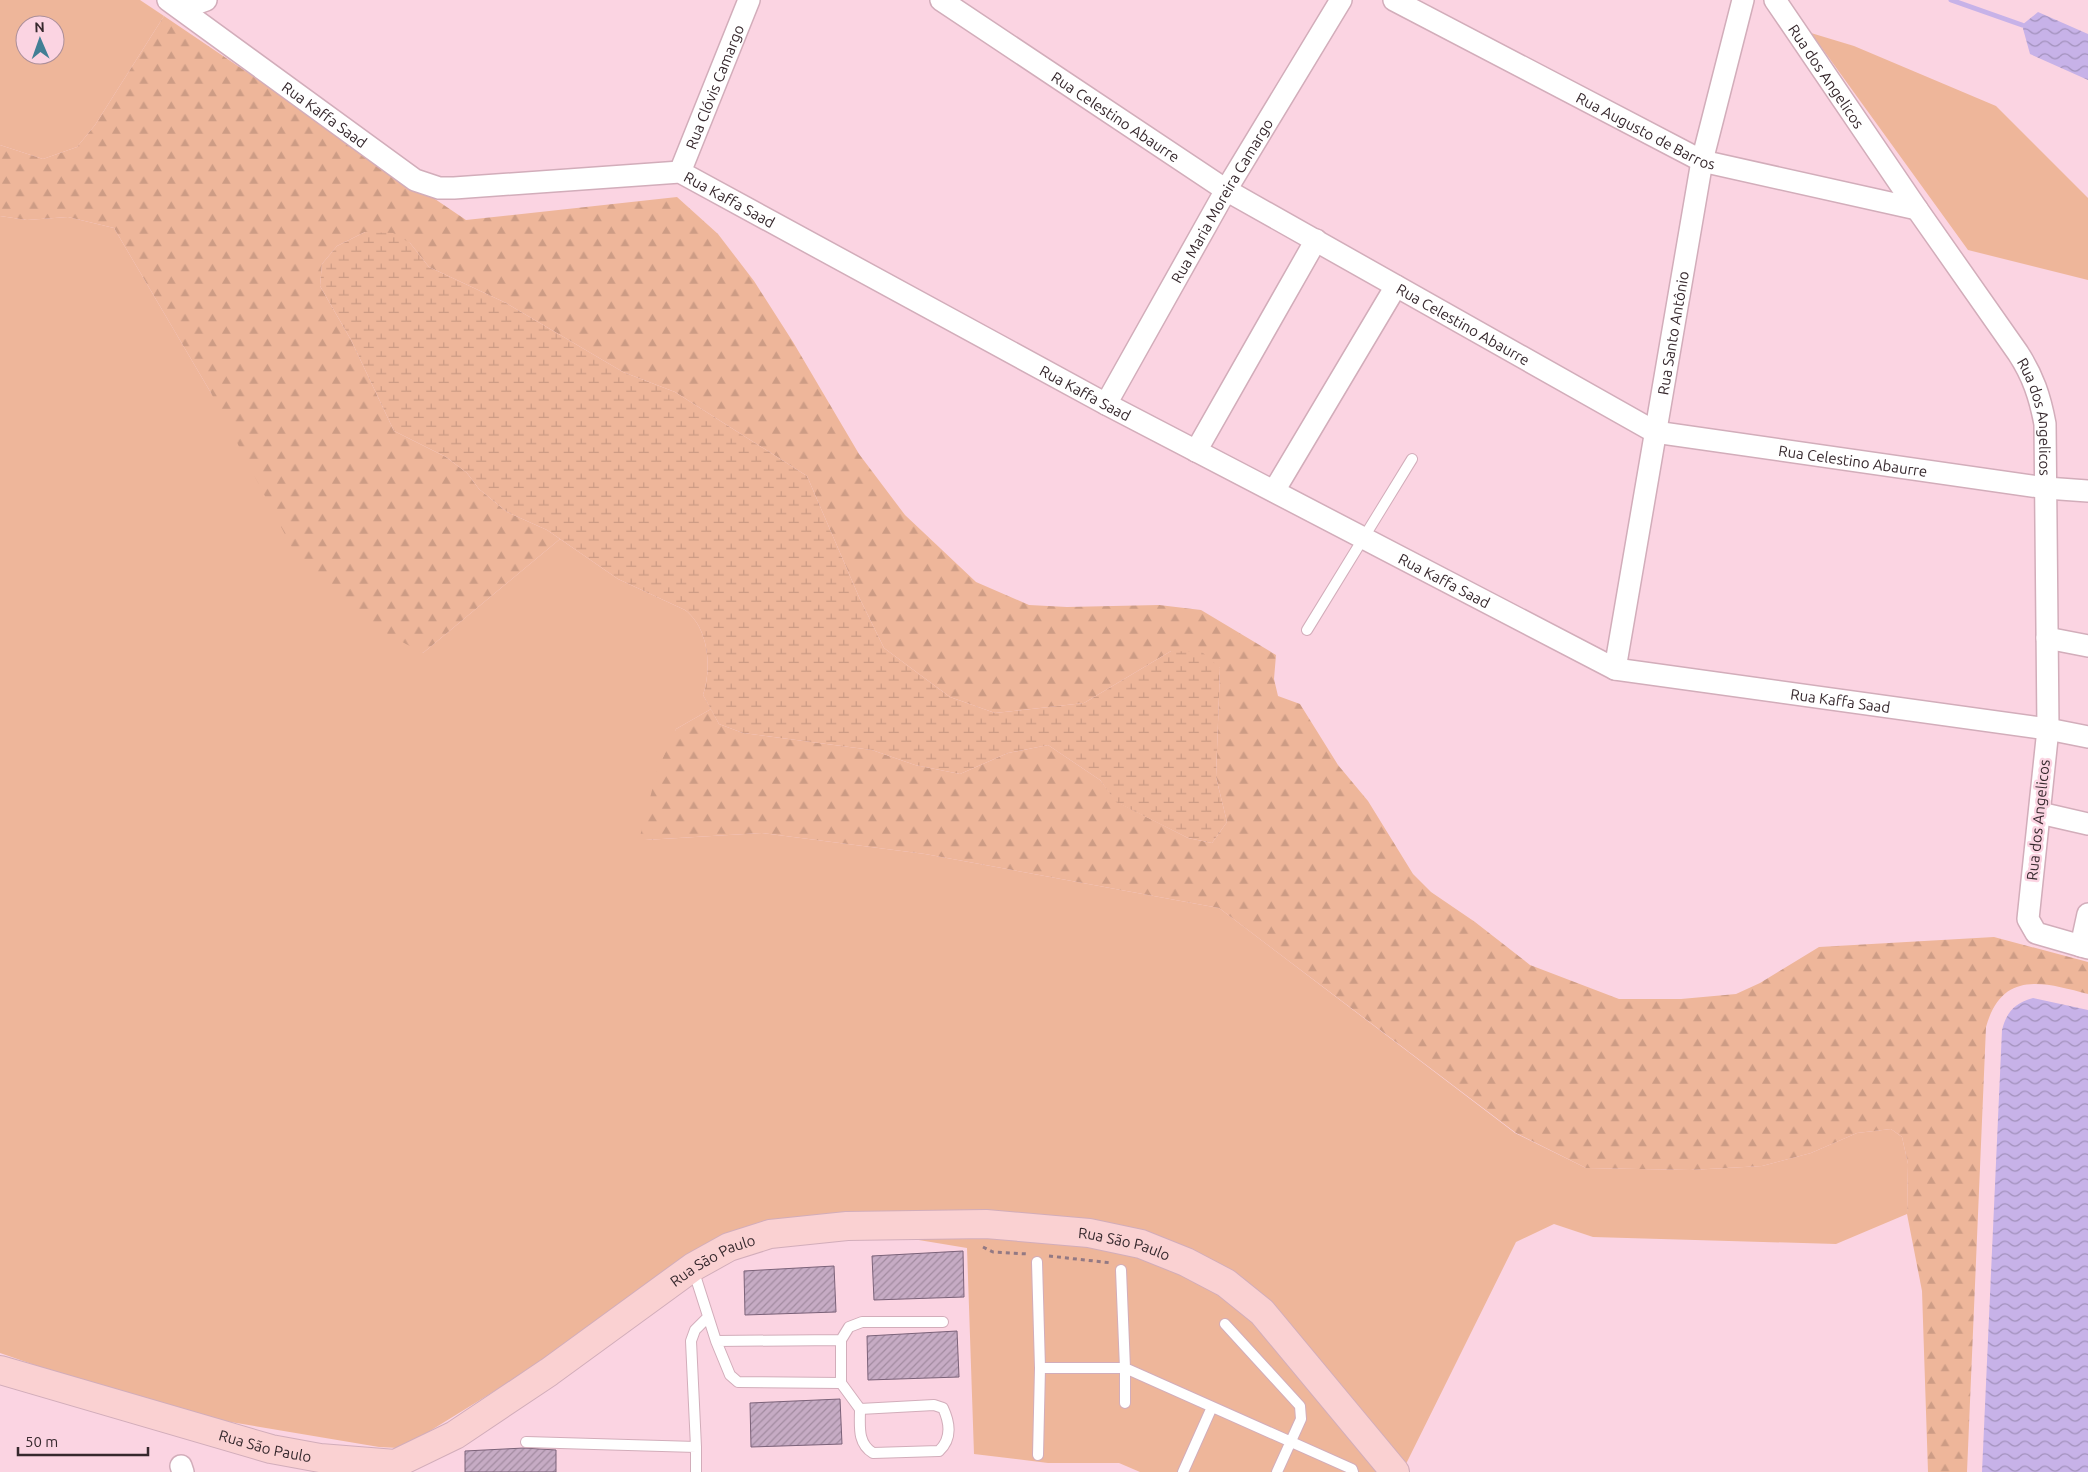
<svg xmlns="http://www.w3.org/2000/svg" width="2088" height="1472" font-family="Ubuntu,sans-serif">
<defs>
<pattern id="forest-firs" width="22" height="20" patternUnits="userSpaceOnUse" patternTransform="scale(1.25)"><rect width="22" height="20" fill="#eeb69a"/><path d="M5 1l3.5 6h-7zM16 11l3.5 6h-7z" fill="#cd9c85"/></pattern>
<pattern id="wetland-marsh" width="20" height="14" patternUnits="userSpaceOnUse" patternTransform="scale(1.25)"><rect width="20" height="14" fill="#eeb69a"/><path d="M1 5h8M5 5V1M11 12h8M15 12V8" fill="none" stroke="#cd9c85"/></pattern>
<pattern id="water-waves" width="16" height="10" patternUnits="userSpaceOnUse" patternTransform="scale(1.25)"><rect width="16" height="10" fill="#c7b2e8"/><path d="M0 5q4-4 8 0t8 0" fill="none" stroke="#a291bc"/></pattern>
<pattern id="building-hatch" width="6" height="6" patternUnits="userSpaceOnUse" patternTransform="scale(1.25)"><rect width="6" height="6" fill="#c6abc4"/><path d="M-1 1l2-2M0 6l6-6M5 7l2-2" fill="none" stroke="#a28ba0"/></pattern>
</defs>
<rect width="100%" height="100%" fill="#fbd4e2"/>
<path fill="#eeb69a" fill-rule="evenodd" d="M0,0H140L164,16L95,125L77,147L43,159L0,145ZM25,25H55V55H25Z
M1811,33L1854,46L1996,106L2088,198V280L1968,250Z
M0,216L27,220L68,217L114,228L211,393L423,653L560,539L618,579L685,610C709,628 712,668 703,695L711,709L676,729L645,840L762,833L925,854L1219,908L1515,1133L1586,1168L1690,1170L1762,1166L1811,1153L1857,1133L1891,1129L1902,1137L1908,1164L1907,1214L1836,1244L1593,1237L1554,1224L1516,1242L1402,1472H1140L1119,1463H1048L974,1454L967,1248L804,1221L709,1242L532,1368L412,1442L398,1448L379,1447L171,1412L0,1353Z"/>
<path fill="url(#forest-firs)" d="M164,16L466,220L677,197L718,234L754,281L793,342L859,454L905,515L976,582L1029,605L1067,607L1159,605L1201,610L1276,655L1274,679L1278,696L1300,704L1338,765L1368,801L1413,874L1431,892L1475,922L1530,965L1619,999H1681L1736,994L1760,983L1819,947L1994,937L2088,962V994C2043,982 2002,970 1986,1027L1967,1472H1928L1922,1291L1907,1214L1908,1164L1902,1137L1891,1129L1857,1133L1811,1153L1762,1166L1690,1170L1586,1168L1516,1133L1219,908L925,854L762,833L645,840L638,844L657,771L676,729L711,709L719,724L743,733L872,750L915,765L960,774L1008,753L1048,745L1100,780L1117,802L1188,838L1212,843L1227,822L1216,777L1220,668L1171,651L1084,703L995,713L950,697L884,648L859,597L807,476L675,392L623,372L506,303L429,267L410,243L365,232L337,246L322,264L320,286L351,340L394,431L446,457L467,473L479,489L507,512L547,530L560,539L423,653L389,635L301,565L211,393L114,228L68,217L27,220L0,216V145L43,159L77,147L95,125Z"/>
<path fill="url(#wetland-marsh)" d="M365,232L393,233L410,243L429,267L506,303L623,372L675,392L807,476L859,597L884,648L950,697L995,713L1084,703L1171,651L1202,652L1220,668L1216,777L1227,822L1212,843L1188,838L1116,802L1100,780L1048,745L1008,753L960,774L915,765L872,750L743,733L719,724L703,695C712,668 709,628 685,610L618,579L547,530L507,512L479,489L467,473L446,457L394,431L351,340L320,286L322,264L337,246Z"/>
<path fill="url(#water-waves)" d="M2038,12L2088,34V80L2030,54L2022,25Z
M2033,998L2088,1010V1472H1982L2002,1030C2007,1011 2015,1003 2033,998Z"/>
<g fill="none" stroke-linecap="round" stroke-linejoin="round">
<path stroke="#c7b2e8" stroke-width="5" d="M1951,0L2022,25"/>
</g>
<path fill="url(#building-hatch)" stroke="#7b6279" d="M963,1251L964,1297L874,1300L872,1256Z
M834,1266L836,1312L745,1315L744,1271Z
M957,1331L959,1377L868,1380L867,1336Z
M840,1399L842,1444L751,1447L750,1403Z
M524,1448L556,1450V1472H465V1451Z"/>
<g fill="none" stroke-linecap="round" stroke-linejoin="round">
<g stroke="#d2adba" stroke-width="12">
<path id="lane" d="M1307,630L1412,459
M1037,1262L1040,1368H1125V1403
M693,1269L716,1341L841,1340L849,1327L862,1322H943
M1121,1270L1125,1368L1352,1469L1353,1472
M1225,1324L1300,1406L1301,1419L1277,1472
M716,1341L730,1375L738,1382L841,1383V1340
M841,1383L860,1409
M934,1405L943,1408C950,1423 952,1439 939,1451L873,1453C857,1443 860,1426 860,1409Z
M526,1442L696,1447L691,1341L695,1330L708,1317
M696,1447V1472
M1038,1455L1040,1368
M1183,1472L1212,1407"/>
</g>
<g stroke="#d2adba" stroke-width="24">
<g id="street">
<path id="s1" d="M168,0L415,180L439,188H454L680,172L1106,404L1615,669L2048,729L2088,737"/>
<path id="s2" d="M941,0L1226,190L1655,432L2046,488L2088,491"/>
<path id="s3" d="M1394,0L1702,161L1917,209"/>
<path id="s4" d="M1775,0L1917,209L2018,353C2033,376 2040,397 2045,424L2048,729L2028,919L2036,933L2088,948"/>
<path d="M181,9L206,0"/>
<path id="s5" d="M680,172L749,0"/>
<path id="s6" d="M1106,404L1226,190L1341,0"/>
<path d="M1196,451L1316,240"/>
<path d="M1274,491L1396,286"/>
<path d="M2047,638L2088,646"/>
<path id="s7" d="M1615,669L1702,161L1743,0"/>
<path d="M2040,813L2088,824"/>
<path d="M2081,946L2088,914"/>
<path d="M181,1466L183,1472"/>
</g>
</g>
<g stroke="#d2adba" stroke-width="30">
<g id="secondary">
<path id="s8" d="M0,1370L271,1449L320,1458L395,1464L455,1435L549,1372L693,1267L729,1247L770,1234L847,1226L986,1224L1089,1233L1141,1244L1186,1262L1226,1283L1262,1312L1395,1472"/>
</g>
</g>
<path stroke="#937983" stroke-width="3" stroke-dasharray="4 4" stroke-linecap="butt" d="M983,1247L993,1252L1028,1254
M1049,1256L1112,1263"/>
<use href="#lane" stroke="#fff" stroke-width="10"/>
<use href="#street" stroke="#fff" stroke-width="21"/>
<use href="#secondary" stroke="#fad1d2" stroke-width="28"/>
</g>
<g text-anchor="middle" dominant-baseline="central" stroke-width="5" stroke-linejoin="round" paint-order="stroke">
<g font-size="15" fill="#36282d" stroke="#fbd4e2">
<text stroke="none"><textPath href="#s4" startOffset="92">Rua dos Angelicos</textPath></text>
<text stroke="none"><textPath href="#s5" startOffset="92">Rua Clóvis Camargo</textPath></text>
<text stroke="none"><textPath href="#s1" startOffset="194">Rua Kaffa Saad</textPath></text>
<text stroke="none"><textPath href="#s2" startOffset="210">Rua Celestino Abaurre</textPath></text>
<text stroke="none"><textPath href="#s3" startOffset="284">Rua Augusto de Barros</textPath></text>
<text stroke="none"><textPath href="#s1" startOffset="629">Rua Kaffa Saad</textPath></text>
<text stroke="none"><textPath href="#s6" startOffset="234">Rua Maria Moreira Camargo</textPath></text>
<text stroke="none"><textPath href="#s2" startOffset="615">Rua Celestino Abaurre</textPath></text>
<text stroke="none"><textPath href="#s7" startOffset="341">Rua Santo Antônio</textPath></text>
<text stroke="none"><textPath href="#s1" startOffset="1034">Rua Kaffa Saad</textPath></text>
<text stroke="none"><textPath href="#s4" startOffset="496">Rua dos Angelicos</textPath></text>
<text stroke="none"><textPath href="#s2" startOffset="1035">Rua Celestino Abaurre</textPath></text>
<text stroke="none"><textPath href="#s1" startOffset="1439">Rua Kaffa Saad</textPath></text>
<text stroke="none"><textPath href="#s1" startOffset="1859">Rua Kaffa Saad</textPath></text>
<text transform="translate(2038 820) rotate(-84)">Rua dos Angelicos</text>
<text stroke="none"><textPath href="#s8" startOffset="1206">Rua São Paulo</textPath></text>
<text stroke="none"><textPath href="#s8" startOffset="786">Rua São Paulo</textPath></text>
<text stroke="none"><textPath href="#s8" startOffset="276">Rua São Paulo</textPath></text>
</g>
</g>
<g transform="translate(40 40) rotate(358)"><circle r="24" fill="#fbd4e2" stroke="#ac8f9a"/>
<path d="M0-4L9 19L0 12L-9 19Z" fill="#427f95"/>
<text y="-8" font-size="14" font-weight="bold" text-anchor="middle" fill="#36282d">N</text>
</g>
<path d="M18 1447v8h130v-8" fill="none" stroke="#36282d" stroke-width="2.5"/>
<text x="25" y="1447" font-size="15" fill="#36282d" stroke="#fbd4e2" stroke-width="4" paint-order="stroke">50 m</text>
</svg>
